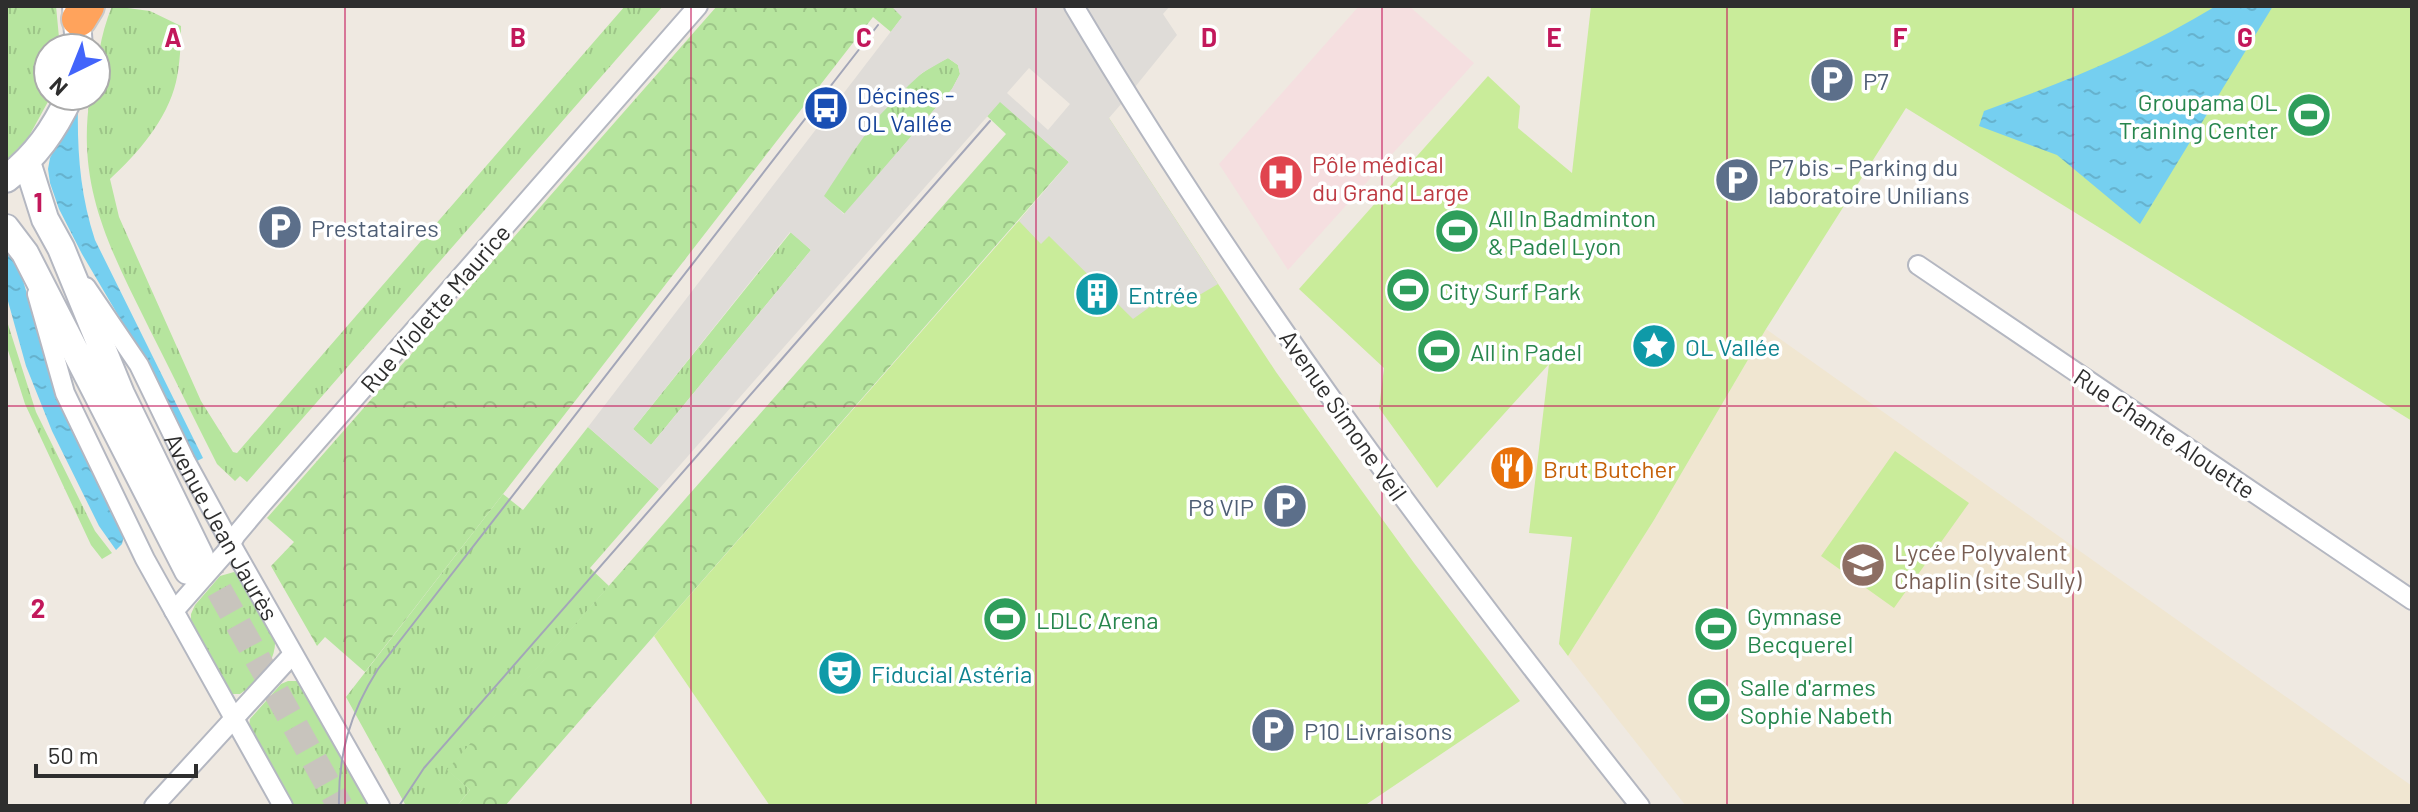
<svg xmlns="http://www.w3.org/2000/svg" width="2418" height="812" font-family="Barlow,sans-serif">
<defs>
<pattern id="grass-tufts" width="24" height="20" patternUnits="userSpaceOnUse" patternTransform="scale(2)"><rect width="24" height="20" fill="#b6e59e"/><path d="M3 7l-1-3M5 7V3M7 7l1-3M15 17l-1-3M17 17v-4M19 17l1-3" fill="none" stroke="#9dc588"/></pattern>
<pattern id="park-crowns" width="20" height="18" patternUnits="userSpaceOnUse" patternTransform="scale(2)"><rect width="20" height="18" fill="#b6e59e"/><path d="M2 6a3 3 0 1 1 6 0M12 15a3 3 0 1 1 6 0" fill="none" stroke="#9dc588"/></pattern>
<pattern id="water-ripples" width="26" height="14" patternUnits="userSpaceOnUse" patternTransform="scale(2)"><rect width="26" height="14" fill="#75cff0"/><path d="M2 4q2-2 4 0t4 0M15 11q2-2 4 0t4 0" fill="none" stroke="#66b2ce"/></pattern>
</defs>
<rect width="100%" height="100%" fill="#efe9e1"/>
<path fill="#f0e6d1" d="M1766,329L2412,786V806H1686L1568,656L1654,520Z"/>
<path fill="#f5dfe0" d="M1359,6H1409L1474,63L1288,270L1219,164Z"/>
<path fill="url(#grass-tufts)" d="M6,6H56L60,48H48L50,98L28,138L6,161Z
M112,6L150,11L181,26C181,43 180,65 176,82C167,120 138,153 110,179L119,217L201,401L233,452L237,453L625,6H663L247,482L240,476L235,481L217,464C194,419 172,373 149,328C110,249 76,187 90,96H96C96,64 100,36 112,6Z
M948,58L958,65L960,74L952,89L845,214L823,196C857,145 891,84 948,58Z
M791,232L811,250L651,445L633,429Z
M6,318L36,412L95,531L112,553L102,559L91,545L25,404L6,344Z
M588,427L659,489L590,568L609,586L448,770L470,790L457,806H406L346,697L503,494L523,510Z
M234,572L242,576L274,632C280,658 261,680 240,694H232L225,688L191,624V614L195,605L220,576Z
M288,681H297L304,687L369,806H291L249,727L250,719L281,684Z"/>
<path fill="url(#park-crowns)" d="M717,6H891L903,16L891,32L873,17L365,672L325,637L317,646L271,566L294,542L267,518Z
M1000,101L1069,162L505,806H457L470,790L447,770L1006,134L987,116Z"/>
<path fill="#c9ec9a" d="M1591,6H2412V421L1906,108L1766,329L1654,520L1568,656L1559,644L1572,537L1529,533L1549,364L1437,488L1379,408L1384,368L1299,289L1488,76L1520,106L1518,128L1572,173Z
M1109,118L1276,372L1414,563L1520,701L1364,806H770L654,636Z
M1895,451L1969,503L1894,608L1821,556Z"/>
<path fill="#dfdcd8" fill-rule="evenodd" d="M891,6H1062L1122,103L1109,118L1218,284L1184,304L1172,291L1133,319L1049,236L1041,244L1019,221L1069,162L1000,102L659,489L588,427L902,17ZM948,58L958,65L960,74L952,89L844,214L824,196L851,155L877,118L909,85L922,73ZM1029,68L1070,104L1048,130L1007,93ZM790,232L811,250L651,445L633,429Z
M1086,6H1170L1163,14L1177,35L1135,87Z"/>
<path fill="url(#water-ripples)" d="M2216,6H2273L2140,224L2057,155L1979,126L1984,111C2065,82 2142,51 2216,6Z
M78,103C77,151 80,194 95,240L203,458L195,462L145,361L82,254L59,209L50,183L48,169L50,158Z
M6,245L19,267L55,388L124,535L122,544L116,550L99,526L52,431L26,366L6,294Z"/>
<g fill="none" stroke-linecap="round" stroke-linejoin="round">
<path stroke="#c8c4bd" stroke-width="26" stroke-dasharray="26 13" stroke-linecap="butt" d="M200,556L340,806"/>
<g stroke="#b4b7c1" stroke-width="22">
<g id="street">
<path d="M1074,6C1241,287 1437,550 1640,806"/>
<path d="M1918,265L2412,600"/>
<path id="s1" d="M86,287L139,365L185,460L231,544L380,806"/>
<path d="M37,294L65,393L145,559L283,806"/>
<path d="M174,611L226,552L236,535L262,504L698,6"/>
<path d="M154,806L293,654"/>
</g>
</g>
<g stroke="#b4b7c1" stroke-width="30">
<path id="secondary" d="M76,6L79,48
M27,162L45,219L61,248L121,394L200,556
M6,179C36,156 54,130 70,96
M6,228L25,253L188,571"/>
</g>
<g stroke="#c9c9c9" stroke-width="38">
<path id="highway" d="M79,19L87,6"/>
</g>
<use href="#street" stroke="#fff" stroke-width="18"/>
<use href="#secondary" stroke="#fff" stroke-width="26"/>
<use href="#highway" stroke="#ffa35c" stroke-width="34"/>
<path stroke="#a3a6b8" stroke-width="2" d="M339,806C338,754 350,713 378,669L878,25
M399,806L424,768L990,121"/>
</g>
<path fill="none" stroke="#c2185b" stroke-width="2" stroke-opacity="0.55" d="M345,6V806M691,6V806M1036,6V806M1382,6V806M1727,6V806M2073,6V806M6,406H2412"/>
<defs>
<g id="parking-disc" transform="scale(2.3)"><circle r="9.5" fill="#5c6f8a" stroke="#fff"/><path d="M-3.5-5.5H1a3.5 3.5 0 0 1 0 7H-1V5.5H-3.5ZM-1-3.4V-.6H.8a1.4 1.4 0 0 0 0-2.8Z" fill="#fff"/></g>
<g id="bus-disc" transform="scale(2.3)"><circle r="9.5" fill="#1a4fb4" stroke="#fff"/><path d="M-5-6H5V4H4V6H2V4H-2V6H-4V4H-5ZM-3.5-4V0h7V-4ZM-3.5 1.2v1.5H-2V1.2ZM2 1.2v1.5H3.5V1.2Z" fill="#fff"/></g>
<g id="stadium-disc" transform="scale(2.3)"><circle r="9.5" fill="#2e9e5b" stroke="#fff"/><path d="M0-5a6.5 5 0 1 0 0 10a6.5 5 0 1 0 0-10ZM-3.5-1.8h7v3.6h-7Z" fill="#fff"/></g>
<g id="hospital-disc" transform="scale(2.3)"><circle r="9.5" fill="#e0444e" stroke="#fff"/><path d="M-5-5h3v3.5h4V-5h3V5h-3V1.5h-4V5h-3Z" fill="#fff"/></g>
<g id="building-disc" transform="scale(2.3)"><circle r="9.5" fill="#0f9aa8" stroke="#fff"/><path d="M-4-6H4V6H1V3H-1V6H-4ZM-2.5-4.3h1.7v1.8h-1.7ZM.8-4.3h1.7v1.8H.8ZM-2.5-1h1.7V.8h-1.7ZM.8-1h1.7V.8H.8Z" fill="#fff"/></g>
<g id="sight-disc" transform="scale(2.3)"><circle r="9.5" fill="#0f9aa8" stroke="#fff"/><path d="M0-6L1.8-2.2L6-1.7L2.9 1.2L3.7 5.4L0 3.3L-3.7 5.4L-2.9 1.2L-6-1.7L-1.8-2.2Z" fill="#fff"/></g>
<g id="restaurant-disc" transform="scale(2.3)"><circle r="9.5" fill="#e8710a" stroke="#fff"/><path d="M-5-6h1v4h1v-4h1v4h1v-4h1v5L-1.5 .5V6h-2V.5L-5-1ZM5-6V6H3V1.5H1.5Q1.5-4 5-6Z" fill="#fff"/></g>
<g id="school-disc" transform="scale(2.3)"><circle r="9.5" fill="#8d6e63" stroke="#fff"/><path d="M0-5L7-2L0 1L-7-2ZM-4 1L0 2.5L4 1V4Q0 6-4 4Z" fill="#fff"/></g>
<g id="theatre-disc" transform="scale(2.3)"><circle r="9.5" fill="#0f9aa8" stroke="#fff"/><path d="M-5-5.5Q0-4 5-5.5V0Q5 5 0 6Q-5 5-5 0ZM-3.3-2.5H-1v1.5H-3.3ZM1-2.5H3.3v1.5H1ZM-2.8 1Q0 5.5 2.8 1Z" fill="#fff"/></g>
</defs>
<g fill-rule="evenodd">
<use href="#parking-disc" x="1832" y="80"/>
<use href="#bus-disc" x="826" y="108"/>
<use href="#stadium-disc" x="2309" y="115"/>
<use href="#hospital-disc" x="1281" y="177"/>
<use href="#parking-disc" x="1737" y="180"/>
<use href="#parking-disc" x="280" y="227"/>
<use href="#stadium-disc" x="1457" y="231"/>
<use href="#stadium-disc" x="1408" y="290"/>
<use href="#building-disc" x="1097" y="294"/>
<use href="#sight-disc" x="1654" y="346"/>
<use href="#stadium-disc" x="1439" y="351"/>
<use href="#restaurant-disc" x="1512" y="468"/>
<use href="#parking-disc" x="1285" y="506"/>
<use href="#school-disc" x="1863" y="565"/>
<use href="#stadium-disc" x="1005" y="619"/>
<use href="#stadium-disc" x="1716" y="629"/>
<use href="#theatre-disc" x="840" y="673"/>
<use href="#stadium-disc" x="1709" y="700"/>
<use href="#parking-disc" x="1273" y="730"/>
</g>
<g text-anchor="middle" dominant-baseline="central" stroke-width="7" stroke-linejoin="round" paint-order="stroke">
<g font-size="24" fill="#4e5e75" stroke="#fff" text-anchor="start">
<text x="1863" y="80">P7</text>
<text x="1768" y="166">P7 bis - Parking du<tspan x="1768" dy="28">laboratoire Unilians</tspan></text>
<text x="311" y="227">Prestataires</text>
<text x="1254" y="506" text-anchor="end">P8 VIP</text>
<text x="1304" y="730">P10 Livraisons</text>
</g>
<g font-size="24" fill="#164399" stroke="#fff" text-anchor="start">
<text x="857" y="94">Décines -<tspan x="857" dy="28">OL Vallée</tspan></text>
</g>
<g font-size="24" fill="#27864d" stroke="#fff" text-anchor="start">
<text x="2278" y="101" text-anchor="end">Groupama OL<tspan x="2278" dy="28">Training Center</tspan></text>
<text x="1488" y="217">All In Badminton<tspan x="1488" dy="28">&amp; Padel Lyon</tspan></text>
<text x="1439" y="290">City Surf Park</text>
<text x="1470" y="351">All in Padel</text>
<text x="1747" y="615">Gymnase<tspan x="1747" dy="28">Becquerel</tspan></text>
<text x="1036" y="619">LDLC Arena</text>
<text x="1740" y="686">Salle d'armes<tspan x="1740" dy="28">Sophie Nabeth</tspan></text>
</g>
<g font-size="24" fill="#be3a42" stroke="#fff" text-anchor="start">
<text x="1312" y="163">Pôle médical<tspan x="1312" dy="28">du Grand Large</tspan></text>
</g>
<g font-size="24" fill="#0d838f" stroke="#fff" text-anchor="start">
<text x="1128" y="294">Entrée</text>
<text x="1685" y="346">OL Vallée</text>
<text x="871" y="673">Fiducial Astéria</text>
</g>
<g font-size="24" fill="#2e2e2e" stroke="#fff">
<text transform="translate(435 308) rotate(-49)">Rue Violette Maurice</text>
<text transform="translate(1344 415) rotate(55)">Avenue Simone Veil</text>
<text transform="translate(2165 433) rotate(34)">Rue Chante Alouette</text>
<text stroke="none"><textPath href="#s1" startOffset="276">Avenue Jean Jaurès</textPath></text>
</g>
<g font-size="24" fill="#c56008" stroke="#fff" text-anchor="start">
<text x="1543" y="468">Brut Butcher</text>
</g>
<g font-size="24" fill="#785e54" stroke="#fff" text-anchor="start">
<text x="1894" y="551">Lycée Polyvalent<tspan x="1894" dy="28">Chaplin (site Sully)</tspan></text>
</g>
</g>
<g font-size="26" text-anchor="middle" font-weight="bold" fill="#c2185b" stroke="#fff" stroke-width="7" stroke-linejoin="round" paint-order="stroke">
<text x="173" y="47">A</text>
<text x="518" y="47">B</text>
<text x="864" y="47">C</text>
<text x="1209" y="47">D</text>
<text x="1554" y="47">E</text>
<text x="1900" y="47">F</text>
<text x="2245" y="47">G</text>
<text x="38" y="212">1</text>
<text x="38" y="618">2</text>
</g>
<rect width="2418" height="812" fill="none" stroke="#2e2e2e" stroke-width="16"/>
<g transform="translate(72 72) rotate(223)"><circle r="38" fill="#ffffff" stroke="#ababab" stroke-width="2"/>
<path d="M0-6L14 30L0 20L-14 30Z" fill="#4264fb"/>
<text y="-12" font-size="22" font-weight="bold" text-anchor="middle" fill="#2e2e2e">N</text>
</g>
<path d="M36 764v12h160v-12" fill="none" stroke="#2e2e2e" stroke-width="4"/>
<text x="48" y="764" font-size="24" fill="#2e2e2e" stroke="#ffffff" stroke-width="6" paint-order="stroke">50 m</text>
</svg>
